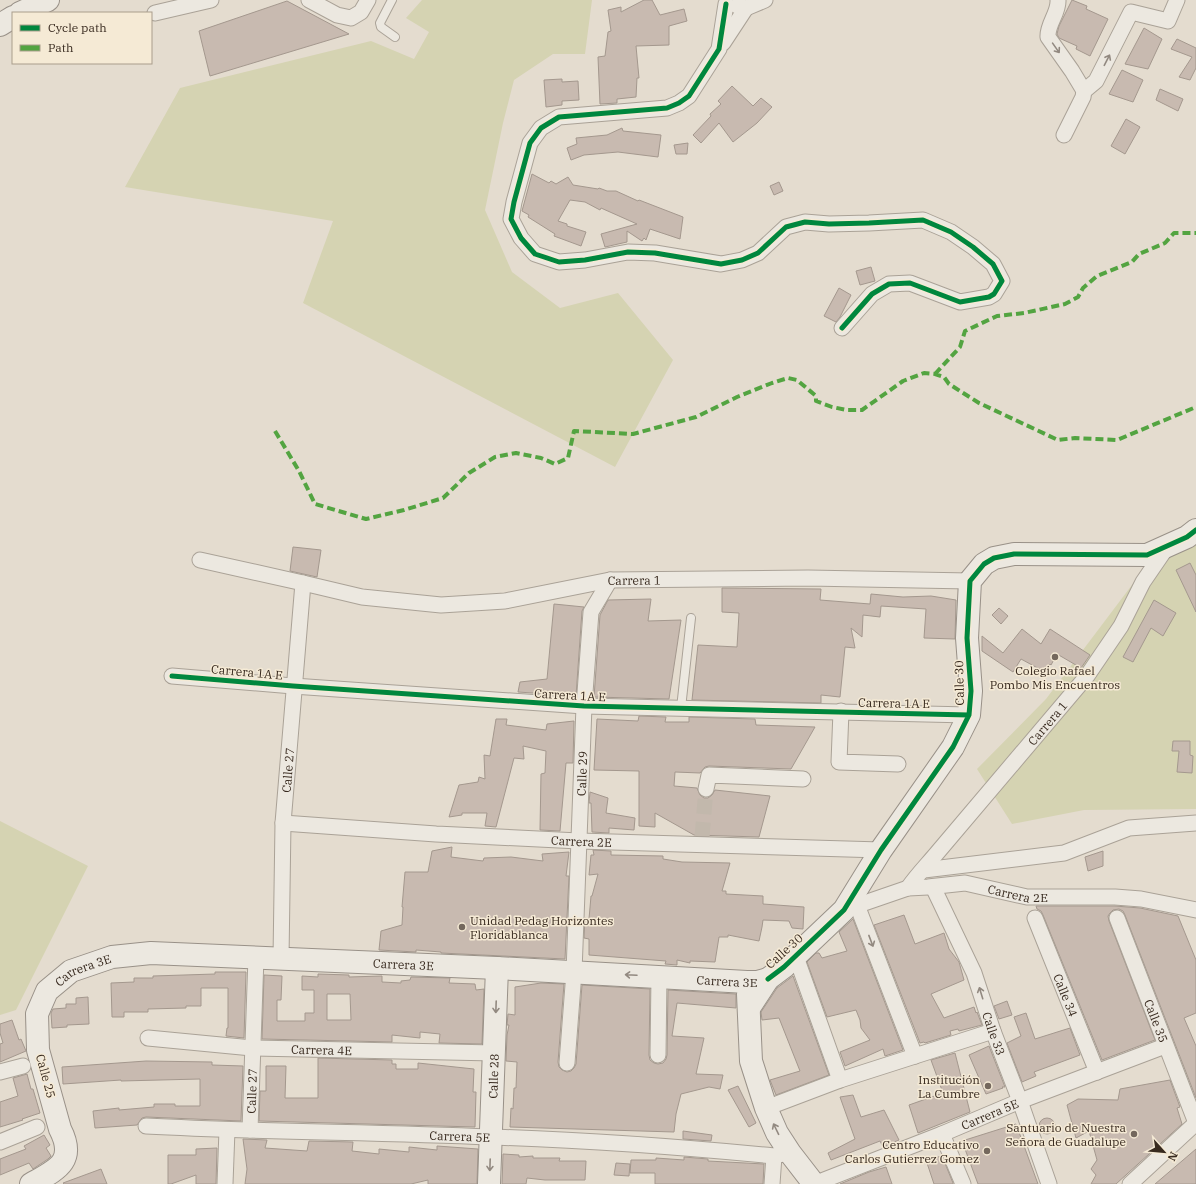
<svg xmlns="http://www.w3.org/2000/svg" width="1196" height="1184" font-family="'IBM Plex Serif',serif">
<rect width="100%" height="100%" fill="#e4dccf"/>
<path fill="#d5d3b2" d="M422,0H592L585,54H553L514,80L503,123L485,210L512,272L560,308L618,293L673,360L615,467L303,303L333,221L125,187L180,88L371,41L414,59L429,32L406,18Z
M1196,530V809L1084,810L1012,824L977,769L1046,699L1141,573Z
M0,821L88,866L16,1010L0,1015Z"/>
<path fill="#c8bab0" stroke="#a4988e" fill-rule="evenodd" d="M644,0H652L660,15L684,9L687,21L669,26V45L636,46L639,78H637L636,97L617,99V103L600,104L598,57L605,56L608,32L611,31L608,10L621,7V12Z
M1072,0L1087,6L1086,9L1108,19L1090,56L1076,49L1077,46L1059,38L1057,34L1059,26Z
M287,1L349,34L210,76L199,31Z
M1144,28L1162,39L1148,69L1125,64Z
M1177,39L1196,48V68L1190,80L1179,77L1192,57L1171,49Z
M1122,70L1143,80L1133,102L1109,94Z
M562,79V82L578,81L579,100L562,101V105L546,107L544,80Z
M732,86L753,106L761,98L772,107L757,123L733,142L719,123L701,143L693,135L711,116L710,114L721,104L718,101Z
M1160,89L1183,99L1178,111L1156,100Z
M1126,119L1140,127L1125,154L1111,146Z
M622,128L623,131L661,135L658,157L618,152L584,155L571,160L567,148L577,144L576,138L607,135Z
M688,143L687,154H676L674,145Z
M532,174L549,183L551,181L556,184L568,177L573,185L598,189L599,188L607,191H616L638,201L639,200L683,217L680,239L650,229L646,240L644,238L642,241L627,231V242L605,247L601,234L637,224L601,208L600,210L585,202L570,200L558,221L567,224V226L586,232L581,246L554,236L555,234L528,217L529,215L522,211Z
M779,182L783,191L774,195L770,186Z
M871,267L875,281L860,285L856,271Z
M839,288L851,295L840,317L836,322L824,316Z
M293,547L321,550L317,577L290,571Z
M1190,563L1196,575V612L1176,570Z
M722,588L821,589L820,600L870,604L871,594L903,597L931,596L956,600L955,639L924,638L926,609L881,606L880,617L863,615L862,637L851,628L855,648L845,647L840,697L821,695V703L692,700L698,645L737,647L739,613L722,612Z
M651,599L648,621L681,620L669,699L594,697L600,615L608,600Z
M1154,600L1176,613L1163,636L1151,628L1133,662L1123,657Z
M554,604L584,607L582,611L576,696L518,692L520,682L547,679Z
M999,608L1008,616L1001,624L992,615Z
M1022,629L1041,644L1050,629L1090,655L1081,668L1057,654L1051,665L1050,664L1045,672L1021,659L1013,672L982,651V636L1003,653Z
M639,716L666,717L665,722H689V717L755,719L756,725L815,727L791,769L709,766L705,767L700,773L675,772L674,786L697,788L700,795L704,798H708L712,795L715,790L770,796L759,837L694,835L655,813V827L639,826V771L594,770L597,719L638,721Z
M496,719H507L506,725L546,730L547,724L574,721L573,763H566L560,831L540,830L541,774L545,773L546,751L523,746L524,759L514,758L496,827L485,826L487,813H462V815L449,817L459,785L478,782L479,777L485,779L484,755L490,756Z
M1173,741H1190V755L1193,756L1192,773L1177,772L1179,751H1172Z
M590,792L608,798L606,813L635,818L634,830L609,828V833L592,832L591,803H589Z
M452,847L451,857L483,861L484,858L511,857L543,861L542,854L569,852L566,876H569L565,959L441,953V952L416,950V952L379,950L381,931L402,925L403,907H402L405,872H428L432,851Z
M593,850L611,851V855L663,856V859L682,862L730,863L722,891H726V894L763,896V904L804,907L803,929L792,928L789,921L763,920L762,927L759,941L728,935V937H719L715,962L690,961V963L677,960V965L665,964L666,961L589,955V939L584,938L585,918L589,919L591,896H592L598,874L589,875L591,855H594Z
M1103,851V866L1088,871L1085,857Z
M1036,906H1115L1140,908L1178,916L1196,960V1013L1184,1018L1196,1046V1098L1125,915L1123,911L1119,909L1113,910L1110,913L1108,916L1109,921L1155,1040L1102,1060L1043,915L1041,911L1037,909Z
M904,915L915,944L944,933L949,949L959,962L964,980L931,994L944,1018L974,1007L976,1013L977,1012L982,1025L959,1031L958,1029L950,1031L951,1035L925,1043L924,1042L920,1043L874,925Z
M853,919L903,1050L885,1056L883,1049L845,1066L840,1052L870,1040L861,1028L860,1020L856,1010L827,1017L807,962L816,953H819L822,958L847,951L839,932Z
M215,972H246L244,1038L226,1036L227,1028H228V988H201V1006H186V1008L148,1009V1012H124V1017H112L111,983L134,982V978H153V976L215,974Z
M318,974L349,975V977L382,976V982L401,983V981L410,980L411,977L450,978L449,983L475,984L476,990L484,989L482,1044L439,1043L440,1034L420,1032V1038L392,1035V1042L262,1039L264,975L282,976L281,1000H277V1021H305V1013H314V990H302V976L318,977ZM327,994H350L351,1020H327Z
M793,976L829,1075L776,1095L770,1080L800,1071L779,1018L762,1020L761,1012L777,988Z
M541,983L564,984L558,1062L559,1067L562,1070L567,1072L571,1071L574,1068L576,1064L582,985L650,989L649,1055L650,1060L654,1063L658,1064L663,1063L666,1059L667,1055L668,990L736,994V1008L677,1003L672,1036L704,1038L696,1074L723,1075L720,1089L709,1087L681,1094L676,1114L674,1132L510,1127L511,1108L513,1109L514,1088H516L517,1062L506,1061L507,1035L509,1025H507L508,1014L515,1015V987Z
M88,997L89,1024L67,1025V1027L52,1028L51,1013L53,1009L66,1008V1004H76V998Z
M1007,1001L1012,1015L999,1019L994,1006Z
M1026,1013L1035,1039L1070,1028L1080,1055L1034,1072L1036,1076L1022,1082L1007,1043L1021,1036L1014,1017Z
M12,1020L19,1040L21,1039L26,1051L0,1062V1044L3,1043L0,1033V1024Z
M989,1046L1005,1087H1002L1003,1088L986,1094L969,1055Z
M955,1053L970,1112L918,1133L909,1105L943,1093L931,1060Z
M318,1058L392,1060V1064H396V1069H418V1063L474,1069L473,1092H476L475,1127L259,1121L260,1091H266V1066H286L285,1098H318Z
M146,1061L212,1062V1065L243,1066L241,1121L146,1117L142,1118L137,1125L95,1128L93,1111L119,1108V1110L154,1107V1104H175V1106H200V1079L121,1081V1080L63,1084L62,1067Z
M27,1074L31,1089H33L40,1113L22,1119L23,1120L0,1127V1102L18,1096L13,1078Z
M1170,1080L1180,1107L1177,1108L1182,1124L1116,1184H1091L1096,1175L1091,1169L1097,1160L1089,1131L1076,1138L1067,1105L1078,1099L1118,1100L1120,1089Z
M738,1086L756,1123L749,1127L728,1090Z
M853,1095L861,1117L884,1110L899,1140L883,1147L880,1141L831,1160L828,1153L855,1139L840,1097Z
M1039 1126a8 8 0 1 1 16 0a8 8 0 1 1-16 0Z
M1016,1124L1038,1184H978L962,1141Z
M683,1131L712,1135L711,1141L683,1139Z
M44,1135L50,1145L46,1148L51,1156L48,1159L33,1169L29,1163L0,1175V1159L26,1149L24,1146Z
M243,1139L267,1140L265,1148L307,1151L309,1141L353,1142L352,1151L379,1154V1149L409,1152V1147L437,1150V1146L478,1149L477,1184H428V1180L411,1184H245L247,1169Z
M217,1148L216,1184H196V1175L171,1184H168V1155H196V1149Z
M1196,1149V1184H1155Z
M503,1154L519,1155V1157L533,1156V1158H560L559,1161H586L585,1180H545L527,1178L526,1184H502Z
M942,1156L953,1183V1184H934L926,1160Z
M684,1157L708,1159V1161L764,1164L763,1184H655V1173H630L631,1160H656V1158L684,1160Z
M616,1163L630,1164L629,1176L614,1175Z
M886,1167L892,1184H840L869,1172Z
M101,1169L107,1184H64L63,1183Z"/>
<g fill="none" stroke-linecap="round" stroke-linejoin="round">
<path stroke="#c2b8ac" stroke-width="15" stroke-dasharray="15 8" stroke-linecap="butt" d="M702,837L706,789"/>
<g stroke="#aaa297" stroke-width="10">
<path id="lane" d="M392,0L380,23L381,27L395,37
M681,708L691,618"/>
</g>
<g stroke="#aaa297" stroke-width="17">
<g id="street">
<path d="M309,0L337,15L351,18L361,12L368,0"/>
<path d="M1058,0C1059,13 1047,24 1048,37L1072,71L1084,91"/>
<path d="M726,4L719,49L689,96L679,103L667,108L559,117L541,128L530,143L514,202L511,219L521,238L535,254L559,262L585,260L628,252L655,253L721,264L742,260L758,253L786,227L805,222L829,224L869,223L923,220L951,232L973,247L993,264L1002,281L994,294L989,297L960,302L910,283L889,284L872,294L842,328"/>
<path d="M737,6L746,8L765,0"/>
<path d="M155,13L211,0"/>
<path d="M723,43L746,8"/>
<path d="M1064,135L1083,97L1084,91L1096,81L1131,12L1168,21L1177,0"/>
<path id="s1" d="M200,560L303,583L362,597L441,605L505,601L610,580L808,578L970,581"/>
<path d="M172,676L293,686L584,706L969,715"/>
<path d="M841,711L839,762L898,764"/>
<path d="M706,789L709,775L803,779"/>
<path id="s2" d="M283,823L436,834L579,841L881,850"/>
<path d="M924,870L1064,853L1129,828L1196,823"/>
<path id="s3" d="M933,887L974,973L993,1031L1020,1101L1049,1184"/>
<path id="s4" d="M908,888C917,875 927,865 937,853L1087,676L1121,626L1143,582L1167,547"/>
<path d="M857,905L915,1056"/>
<path id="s5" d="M844,910L908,888L928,887L965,883L1027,897H1115L1141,899L1196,910"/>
<path id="s6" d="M1035,918L1097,1072"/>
<path id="s7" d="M1117,918L1196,1123"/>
<path d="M795,954L840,1080"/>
<path id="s8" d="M281,958L283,823L303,583"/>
<path id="s9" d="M148,1038L252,1048L495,1053"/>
<path d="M658,1055L659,976"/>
<path id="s10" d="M567,1063L574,972L584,706L591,612L610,580"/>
<path d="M0,1072L23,1066"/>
<path d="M766,1108L840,1080L993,1031"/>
<path id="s11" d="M146,1126C260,1132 375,1132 490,1137C585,1140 680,1147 774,1156"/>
<path id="s12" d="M250,1130L256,957"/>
<path d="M942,1134L963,1184"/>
<path d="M0,1142L37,1127"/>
<path d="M225,1184L227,1130"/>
<path d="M772,1184L774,1156L784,1154"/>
<path id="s13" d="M814,1184L942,1134L1020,1101L1165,1046"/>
<path d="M1130,1184L1196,1123"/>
</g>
</g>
<g stroke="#999188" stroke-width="24">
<g id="secondary">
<path d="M20,13L48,0"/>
<path d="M0,25L13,17"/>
<path d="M748,994L751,1061L766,1108L777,1133L790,1153L814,1184"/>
<path d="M749,1008L768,979L784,967L844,910L881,850L953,747L969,715L971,691L967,638L970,581L984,564L994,558L1014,554L1147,555L1187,537L1196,530"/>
<path id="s14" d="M31,1184C56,1170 77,1162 60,1129L38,1050L37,1014L47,991L71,971L112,957L151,953L497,968L747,982H757L768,979"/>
<path id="s15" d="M489,1184L497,968"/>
</g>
</g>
<use href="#lane" stroke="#ece8e0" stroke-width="8"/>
<use href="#street" stroke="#ece8e0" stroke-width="15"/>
<use href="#secondary" stroke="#ece8e0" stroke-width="22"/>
<path stroke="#53a441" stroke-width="4" stroke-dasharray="8 4" stroke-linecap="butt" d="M935,374L960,347L965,331L997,316L1024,313L1065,304L1078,297L1083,288L1097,276L1132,262L1139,254L1165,243L1174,233H1196
M275,431L299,471L315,504L366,519L404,510L443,498L469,473L495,457L516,453L541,458L555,464L568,458L574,431L633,434L696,417L737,397L772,383L788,378L797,380L816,396V401L832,407L847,410H862L903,381L924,373L935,374L944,377L949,384L979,403L1058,440L1075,438L1117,440L1196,407"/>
<g stroke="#f5ead5" stroke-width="8">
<path id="cycleway" d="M726,4L719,49L689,96L679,103L667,108L559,117L541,128L530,143L514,202L511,219L521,238L535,254L559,262L585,260L628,252L655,253L721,264L742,260L758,253L786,227L805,222L829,224L869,223L923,220L951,232L973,247L993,264L1002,281L994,294L989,297L960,302L910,283L889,284L872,294L842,328
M172,676L293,686L584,706L969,715
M768,979L784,967L844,910L881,850L953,747L969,715L971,691L967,638L970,581L984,564L994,558L1014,554L1147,555L1187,537L1196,530"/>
</g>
<use href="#cycleway" stroke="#00873e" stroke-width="5"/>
</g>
<defs><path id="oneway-shaft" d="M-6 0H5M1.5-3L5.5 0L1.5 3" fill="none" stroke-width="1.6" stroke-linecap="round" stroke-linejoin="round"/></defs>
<g stroke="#928980">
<use href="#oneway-shaft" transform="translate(1056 48) rotate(55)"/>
<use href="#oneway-shaft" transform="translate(1107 60) rotate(-63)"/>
<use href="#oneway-shaft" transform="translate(871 941) rotate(69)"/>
<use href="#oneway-shaft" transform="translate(631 975) rotate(-177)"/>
<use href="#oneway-shaft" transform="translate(981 993) rotate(-107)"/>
<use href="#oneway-shaft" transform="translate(496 1007) rotate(92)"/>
<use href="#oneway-shaft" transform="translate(776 1129) rotate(-116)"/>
<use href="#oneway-shaft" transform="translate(490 1165) rotate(92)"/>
</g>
<g fill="#74685d" stroke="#f5ead5" stroke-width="1.5">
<circle cx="1055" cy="657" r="4"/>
<circle cx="462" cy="927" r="4"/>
<circle cx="988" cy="1086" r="4"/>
<circle cx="1134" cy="1134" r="4"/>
<circle cx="987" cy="1151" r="4"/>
</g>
<g text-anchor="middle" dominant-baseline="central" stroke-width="3" stroke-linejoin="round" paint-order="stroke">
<g font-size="12" fill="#382a1f" stroke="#f5ead5">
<text stroke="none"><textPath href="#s1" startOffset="441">Carrera 1</textPath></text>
<text transform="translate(247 672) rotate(5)">Carrera 1A E</text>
<text transform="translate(959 683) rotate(-91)">Calle 30</text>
<text transform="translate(570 695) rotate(3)">Carrera 1A E</text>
<text transform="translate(894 703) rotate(1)">Carrera 1A E</text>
<text stroke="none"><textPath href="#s4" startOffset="216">Carrera 1</textPath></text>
<text stroke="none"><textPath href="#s8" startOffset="188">Calle 27</textPath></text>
<text stroke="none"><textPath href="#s10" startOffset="290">Calle 29</textPath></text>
<text stroke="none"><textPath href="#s2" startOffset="299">Carrera 2E</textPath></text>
<text stroke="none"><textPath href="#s5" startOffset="179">Carrera 2E</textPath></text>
<text transform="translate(784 951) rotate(-42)">Calle 30</text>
<text stroke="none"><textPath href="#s14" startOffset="583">Carrera 3E</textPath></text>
<text stroke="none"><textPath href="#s14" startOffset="259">Carrera 3E</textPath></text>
<text stroke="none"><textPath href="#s14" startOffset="907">Carrera 3E</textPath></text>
<text stroke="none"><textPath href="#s6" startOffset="83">Calle 34</textPath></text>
<text stroke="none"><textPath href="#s7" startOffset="110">Calle 35</textPath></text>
<text stroke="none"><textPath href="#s3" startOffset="159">Calle 33</textPath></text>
<text stroke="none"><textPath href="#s9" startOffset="174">Carrera 4E</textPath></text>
<text transform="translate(46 1076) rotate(75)">Calle 25</text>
<text stroke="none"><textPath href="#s15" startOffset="108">Calle 28</textPath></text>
<text stroke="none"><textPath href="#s12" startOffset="39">Calle 27</textPath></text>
<text stroke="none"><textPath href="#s13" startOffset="189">Carrera 5E</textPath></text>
<text stroke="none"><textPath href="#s11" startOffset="314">Carrera 5E</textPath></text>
</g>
<g font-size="12" fill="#382a1f" stroke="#f5ead5" text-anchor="end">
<text x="1055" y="670" text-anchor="middle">Colegio Rafael<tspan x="1055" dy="14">Pombo Mis Encuentros</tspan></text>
<text x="470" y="920" text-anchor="start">Unidad Pedag Horizontes<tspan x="470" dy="14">Floridablanca</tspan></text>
<text x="980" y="1079">Institución<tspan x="980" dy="14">La Cumbre</tspan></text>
<text x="1126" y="1127">Santuario de Nuestra<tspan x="1126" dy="14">Señora de Guadalupe</tspan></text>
<text x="979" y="1144">Centro Educativo<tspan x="979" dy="14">Carlos Gutierrez Gomez</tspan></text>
</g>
</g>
<rect x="12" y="12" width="140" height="52" fill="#f5ead5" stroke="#a99d8c"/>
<rect x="20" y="25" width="20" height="6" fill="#00873e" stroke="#a99d8c"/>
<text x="48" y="32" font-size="12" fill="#382a1f">Cycle path</text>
<rect x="20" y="45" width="20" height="6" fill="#53a441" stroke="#a99d8c"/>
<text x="48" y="52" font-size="12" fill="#382a1f">Path</text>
<g transform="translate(1164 1152) rotate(117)" stroke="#f5ead5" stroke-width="3" paint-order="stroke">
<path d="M0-3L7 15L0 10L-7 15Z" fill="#382a1f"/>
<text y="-6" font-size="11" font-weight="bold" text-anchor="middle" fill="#382a1f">N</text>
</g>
</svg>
